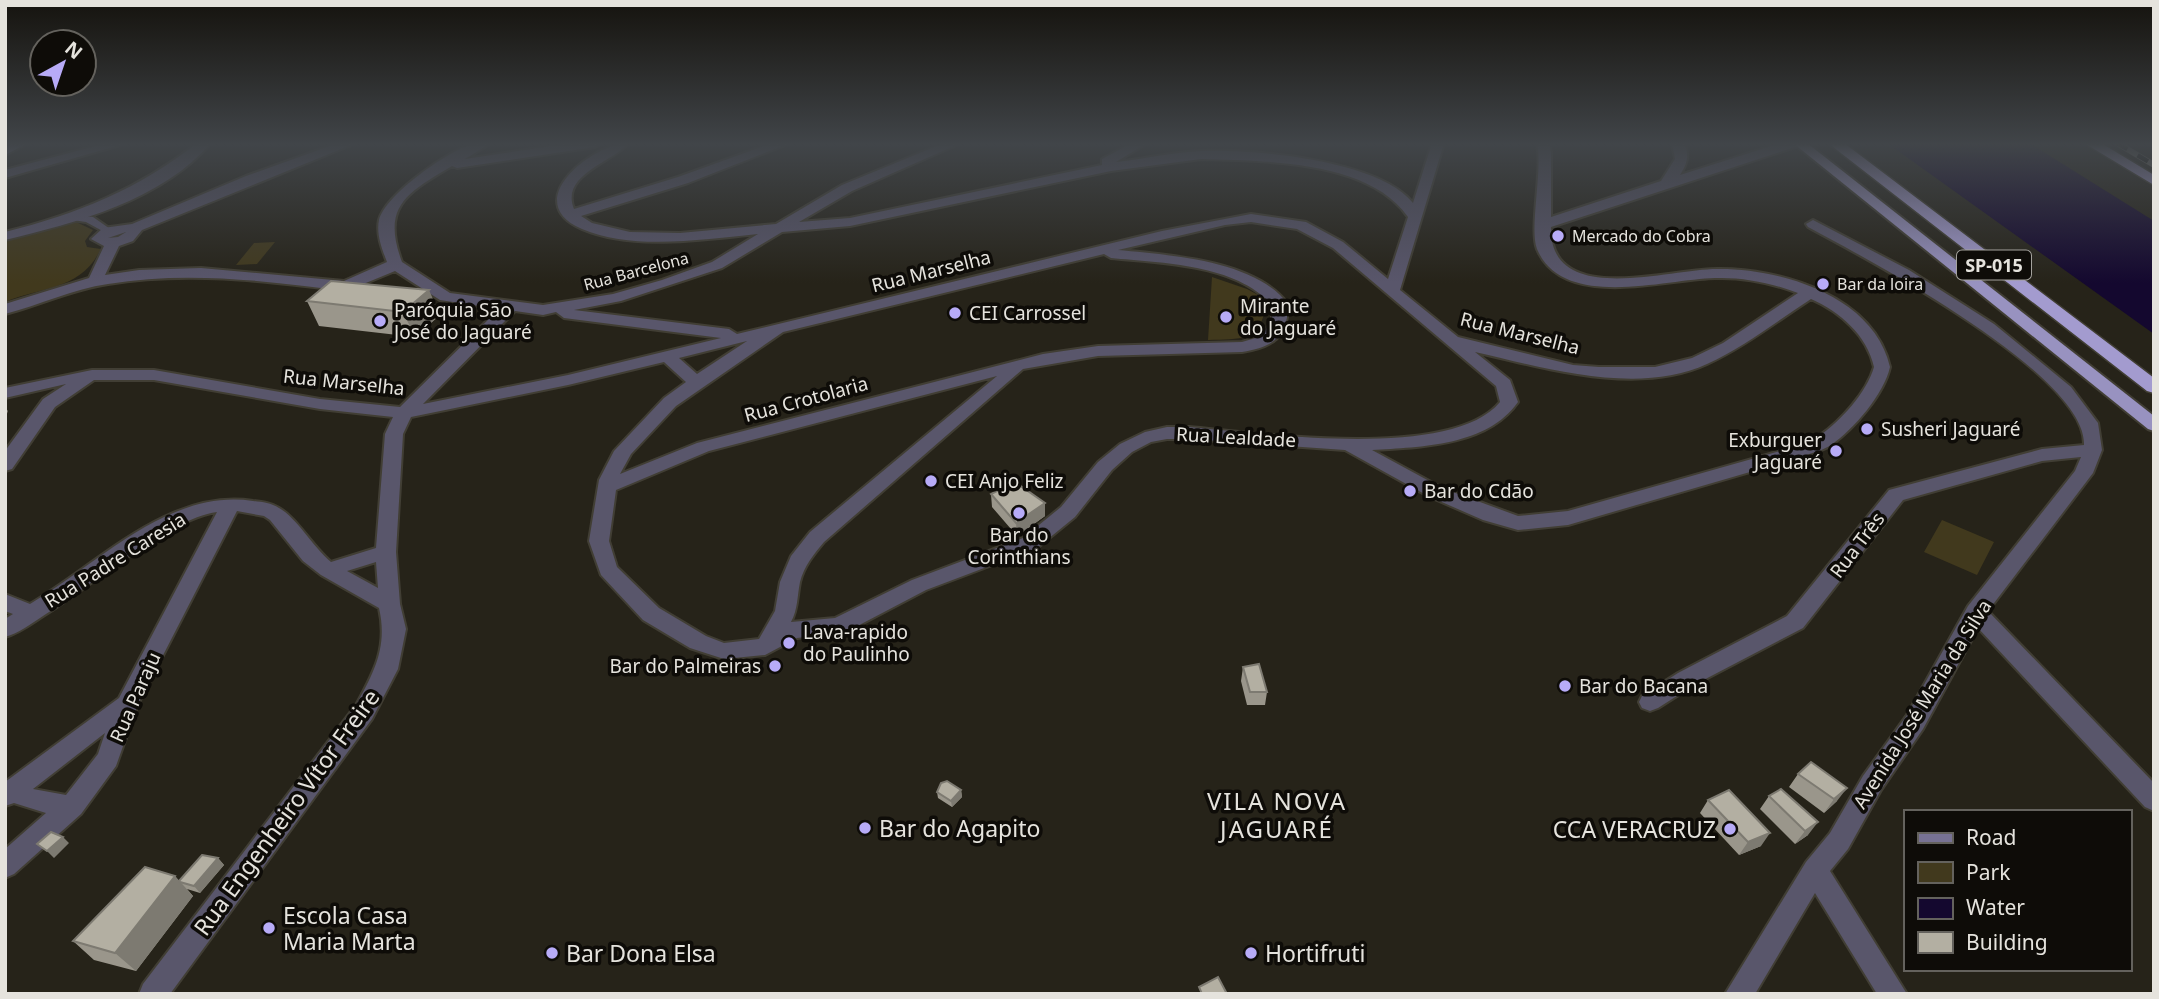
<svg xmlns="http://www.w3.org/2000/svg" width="2159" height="999" font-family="'Noto Sans',sans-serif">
<rect width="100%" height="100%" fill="#262319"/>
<path fill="#41391d" d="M74,221L93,230L85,241L87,247L101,249C80,291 43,286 5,302V242Z
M275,242L257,264L236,265L254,243Z
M1212,277L1247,289L1260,296L1266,304C1261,342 1240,339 1208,340Z
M1942,520L1994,542L1977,575L1924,552Z"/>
<path fill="#14082f" d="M1887,143H2029L2154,221V334Z"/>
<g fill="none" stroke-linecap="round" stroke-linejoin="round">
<g stroke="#413e34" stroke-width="4">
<path id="pedestrian" d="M69,214L93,217L113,231L108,234L86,222L65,219L64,217Z"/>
</g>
<g stroke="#413e34" stroke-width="4">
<path id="minor" d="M107,143H127L5,178V170Z
M197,143H211C162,200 76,223 5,240V232C77,214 139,189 197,143Z
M338,143H356L142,230L133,241L119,246L105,275L139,270L201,268L344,281L387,262C382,249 376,234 379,220C386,194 449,150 475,143C480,142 487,143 491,143L465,159L571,143H601L595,147L457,168L452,166C407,193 381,206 402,262L450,293L543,305L613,294L662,280L712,262L758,234C704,239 633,251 582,229C517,201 596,142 629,143C611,163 560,175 574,209L678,177L772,143H790L688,183L581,216L592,223L630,232L680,233L776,224L842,185L944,143H961L852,191L799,222L850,218L1102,165V159L1132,143H1147L1116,162C1144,159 1173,152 1202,151C1254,149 1379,160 1413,203L1432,143H1444L1400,290L1458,337L1573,365L1599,367H1655L1692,358L1723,343L1798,293C1772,283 1743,277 1715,278C1666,279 1563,311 1537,249C1529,228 1543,171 1537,143H1549L1551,152V217L1661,181L1675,159L1672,143H1684C1690,156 1687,164 1680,175L1781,143H1799L1798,146L1551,227C1549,308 1668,269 1717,269C1780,268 1874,296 1890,367C1884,394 1854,429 1831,445C1822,451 1811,453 1801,457L1568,525L1518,530L1483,520L1428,496L1345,450L1189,439H1167L1151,442L1132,452L1112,470L1075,517L1037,548L926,590L846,632L797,638L765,655L724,659L690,648L643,620L601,575L589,541L599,480L614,451L664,398L686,382L664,362L568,385L411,417L403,434L396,552L400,604L406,629L398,669L372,719L170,994H139L143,984L356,705C374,672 388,647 379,608L321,575L303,561L270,520L264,516L237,511L138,704L116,766L81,814L14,874L5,878V849L46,813L14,803L5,806V782L119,698L217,512C167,519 89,588 43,616C31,624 19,633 5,637V619L13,614L5,611V594L30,604C98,564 169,488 253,501C262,502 271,503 279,508C296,517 313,547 331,562L376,548L385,434L393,417L320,409L154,380H94L55,407L12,469L5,471V451L43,399L66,384L5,398V388L92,370H154L320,399L400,407L499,309L440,300L395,271L361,285L359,290L354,292C273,282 190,270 108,284C73,289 40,305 5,314V304L89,278L104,246L91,239L103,228L132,224L246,176ZM1201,159C1264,161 1369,160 1408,217L1388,279L1343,242L1306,222L1251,214L1162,231L737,334L729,329L574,310L621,301L722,268L782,232L850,226L1111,171ZM1251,222L1297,229L1333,248L1496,386L1500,402C1452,461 1260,433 1189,427H1167L1145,432L1120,444L1098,462L1061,507L1023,538L912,580L835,618L791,622C798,609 797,597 800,582C804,566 814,554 824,542L1023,369L1098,356L1242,352C1273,347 1288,337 1288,304C1255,260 1169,255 1118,250L1225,225ZM126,232L118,237L108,238ZM1104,254L1111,258C1162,263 1236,264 1272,305V322L1259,337L1242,342L1098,346L1043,354L697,443L620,474L631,454L676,406L783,332ZM1811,299C1840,312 1867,335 1874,367C1867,392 1840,422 1819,436C1809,442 1798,445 1787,449L1568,511L1518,516L1442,488L1372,450C1421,447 1487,446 1518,402L1510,380L1475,352C1545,368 1638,396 1707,364C1744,347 1777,321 1811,299ZM515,311L543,315L556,312L564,318L721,338L568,375L423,404ZM747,341L697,374L679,358ZM997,376L810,532L791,556L780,582L775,611L759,639L724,643L706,636L659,608L617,567L609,541L616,490L709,451ZM376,562L378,588L347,571ZM105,733L98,754L66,795L33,789Z
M1813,220L1909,270L1994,324L2071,387L2098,423L2102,450L2093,473L1988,611L2154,783V811L2145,807L1978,628L1923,729L1881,790L1848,849L1830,871L1907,994H1877L1815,893L1755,994H1725L1806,862L1830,833L1863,776L1907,715L1968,606L2075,471L2081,457L2042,461L1903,500L1803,628L1694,685L1658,708L1650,711L1642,708L1639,702L1642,696L1678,673L1787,616L1889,490L2042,449L2084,445C2087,375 1866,258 1808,227L1806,224Z"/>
</g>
<g stroke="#413e34" stroke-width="4">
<path id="secondary" d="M12,143H28L5,155V146Z"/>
</g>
<g stroke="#413e34" stroke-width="4">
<path id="trunk" d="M1793,143H1807L2154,416V431L2148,429Z"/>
</g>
<g stroke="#413e34" stroke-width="3">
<path id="motorway" d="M1828,143H1844L2154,378V393L2147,391Z
M2084,143H2101L2154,175V185Z"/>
</g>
<use href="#pedestrian" fill="#59566b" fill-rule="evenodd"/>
<use href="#minor" fill="#59566b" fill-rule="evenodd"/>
<use href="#secondary" fill="#777293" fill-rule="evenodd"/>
<use href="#trunk" fill="#9892c0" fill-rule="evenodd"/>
<use href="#motorway" fill="#a39bcf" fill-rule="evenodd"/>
<g stroke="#838078" stroke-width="6">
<path id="rail" d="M2117,143L2154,165"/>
</g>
<use href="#rail" stroke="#0e0c08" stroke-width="4.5" stroke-dasharray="12" stroke-linecap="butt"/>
</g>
<path fill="#9a968b" d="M307,301L440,315L415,337L319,326Z
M991,494L1045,503V516L1017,536L992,507Z
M1243,667L1267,692L1265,705H1247L1241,681Z
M1798,774L1837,801L1824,813L1789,787Z
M1781,789L1808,835L1795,844L1760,809L1769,796Z
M961,790L962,797L952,807L938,798L937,792Z
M1708,800L1761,846L1739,855L1700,813Z
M218,858L224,865L200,893L187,889L193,896L136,971L94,960L73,941L175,876L179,881Z"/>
<path fill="#7d7a71" d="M429,290L440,315L415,337L403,312Z
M5,407L8,411L5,419Z
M1045,503V516L1017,536L1016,523Z
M1847,788L1837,801L1824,813L1834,799Z
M961,790L962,797L952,807L951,801Z
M1818,822L1808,835L1795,844L1805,831Z
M1770,833L1761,846L1739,855L1748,842Z
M63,837L69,843L54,858L47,851Z
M218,858L224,865L200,893L194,886Z
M175,876L193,896L136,971L115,953Z"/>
<path fill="#b3afa2" stroke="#7d7a71" stroke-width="2" d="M331,281L429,290L403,312L307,301Z
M1015,482L1045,503L1016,523L991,494Z
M1259,664L1267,692H1250L1243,667Z
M1811,762L1847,788L1834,799L1798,774Z
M947,781L961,790L951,801L937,792L941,783Z
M1781,789L1818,822L1805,831L1769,796Z
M1729,790L1770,833L1748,842L1708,800Z
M51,832L63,837L47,851L37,844Z
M202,855L218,858L194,886L180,882L179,881Z
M145,867L175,876L115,953L73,941Z
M1218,977L1227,994H1202L1199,987Z"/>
<linearGradient id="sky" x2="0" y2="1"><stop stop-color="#15130e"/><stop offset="0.51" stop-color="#414549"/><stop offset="1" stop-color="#414549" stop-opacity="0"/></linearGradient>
<rect width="2159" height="283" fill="url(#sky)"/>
<g fill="#b7abf7" stroke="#0e0c08" stroke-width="2.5">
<circle cx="1558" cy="236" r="7"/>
<circle cx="1823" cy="284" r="7"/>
<circle cx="955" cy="313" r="7"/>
<circle cx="1226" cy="317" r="7"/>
<circle cx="380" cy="321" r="7"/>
<circle cx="1867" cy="429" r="7"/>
<circle cx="1836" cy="451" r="7"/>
<circle cx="931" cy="481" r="7"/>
<circle cx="1410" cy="491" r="7"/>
<circle cx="1019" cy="513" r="7"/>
<circle cx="789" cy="643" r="7"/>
<circle cx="775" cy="666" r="7"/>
<circle cx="1565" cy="686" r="7"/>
<circle cx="865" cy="828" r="7"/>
<circle cx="1730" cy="829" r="7"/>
<circle cx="269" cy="928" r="7"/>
<circle cx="552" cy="953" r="7"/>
<circle cx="1251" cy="953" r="7"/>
</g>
<g text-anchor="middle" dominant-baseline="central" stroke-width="7" stroke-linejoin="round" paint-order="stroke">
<g font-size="16" fill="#e5e3dd" stroke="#0e0c08" text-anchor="start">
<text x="1572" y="236">Mercado do Cobra</text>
<text x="1837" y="284">Bar da loira</text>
</g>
<g font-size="16" fill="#e5e3dd" stroke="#0e0c08">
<text transform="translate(636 271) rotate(-15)">Rua Barcelona</text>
</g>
<rect fill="#0e0c08" stroke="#a4a29d" stroke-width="2" x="1957" y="250.5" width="74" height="29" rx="5"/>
<g font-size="18" font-weight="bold" fill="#e5e3dd">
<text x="1994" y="265">SP-015</text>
</g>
<g font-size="19" fill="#e5e3dd" stroke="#0e0c08">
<text transform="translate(931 271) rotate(-14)">Rua Marselha</text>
<text transform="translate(1520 333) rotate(14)">Rua Marselha</text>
<text transform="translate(344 382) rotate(6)">Rua Marselha</text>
<text transform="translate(806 399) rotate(-15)">Rua Crotolaria</text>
<text transform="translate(1236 437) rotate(3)">Rua Lealdade</text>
<text transform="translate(1857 545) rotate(-53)">Rua Três</text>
<text transform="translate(115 560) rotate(-32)">Rua Padre Caresia</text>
<text transform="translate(135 697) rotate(-66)">Rua Paraju</text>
<text transform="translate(1922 704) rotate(-58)">Avenida José Maria da Silva</text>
</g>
<g font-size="19" fill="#e5e3dd" stroke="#0e0c08" text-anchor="start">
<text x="1240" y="306">Mirante<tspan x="1240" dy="22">do Jaguaré</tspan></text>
<text x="394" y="310">Paróquia São<tspan x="394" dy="22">José do Jaguaré</tspan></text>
<text x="969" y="313">CEI Carrossel</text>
<text x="1881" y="429">Susheri Jaguaré</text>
<text x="1822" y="440" text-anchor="end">Exburguer<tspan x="1822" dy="22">Jaguaré</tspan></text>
<text x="945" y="481">CEI Anjo Feliz</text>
<text x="1424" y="491">Bar do Cdão</text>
<text x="1019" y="535" text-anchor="middle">Bar do<tspan x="1019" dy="22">Corinthians</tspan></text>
<text x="803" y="632">Lava-rapido<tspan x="803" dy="22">do Paulinho</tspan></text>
<text x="761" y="666" text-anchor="end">Bar do Palmeiras</text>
<text x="1579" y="686">Bar do Bacana</text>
</g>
<g font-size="23" fill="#e5e3dd" stroke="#0e0c08">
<text transform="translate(286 812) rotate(-54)">Rua Engenheiro Vítor Freire</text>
</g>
<g font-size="23" fill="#e5e3dd" stroke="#0e0c08" text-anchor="start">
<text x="879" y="828">Bar do Agapito</text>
<text x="1716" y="829" text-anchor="end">CCA VERACRUZ</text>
<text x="283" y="915">Escola Casa<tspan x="283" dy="26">Maria Marta</tspan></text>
<text x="566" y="953">Bar Dona Elsa</text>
<text x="1265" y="953">Hortifruti</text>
</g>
<g font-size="24" letter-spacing="2" fill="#e5e3dd" stroke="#0e0c08">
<text x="1277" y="800">VILA NOVA<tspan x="1277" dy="28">JAGUARÉ</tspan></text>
</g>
</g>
<rect width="2159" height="999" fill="none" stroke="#e5e3dd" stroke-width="14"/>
<rect x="1904" y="810" width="228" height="161" fill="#0e0c08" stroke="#64625d" stroke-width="2"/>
<rect x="1918" y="833" width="35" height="10" fill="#777293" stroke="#64625d" stroke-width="2"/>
<text x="1966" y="845" font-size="21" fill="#e5e3dd">Road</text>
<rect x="1918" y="862" width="35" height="21" fill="#41391d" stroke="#64625d" stroke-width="2"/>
<text x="1966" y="880" font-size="21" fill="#e5e3dd">Park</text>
<rect x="1918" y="898" width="35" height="21" fill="#14082f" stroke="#64625d" stroke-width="2"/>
<text x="1966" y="915" font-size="21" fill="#e5e3dd">Water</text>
<rect x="1918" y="932" width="35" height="21" fill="#b3afa2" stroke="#64625d" stroke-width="2"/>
<text x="1966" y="950" font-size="21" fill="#e5e3dd">Building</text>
<g transform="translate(63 63) rotate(40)"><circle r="33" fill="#0e0c08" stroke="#64625d" stroke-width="2"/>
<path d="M0-5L12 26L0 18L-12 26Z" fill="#b7abf7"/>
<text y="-10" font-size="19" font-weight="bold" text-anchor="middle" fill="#e5e3dd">N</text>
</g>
</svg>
